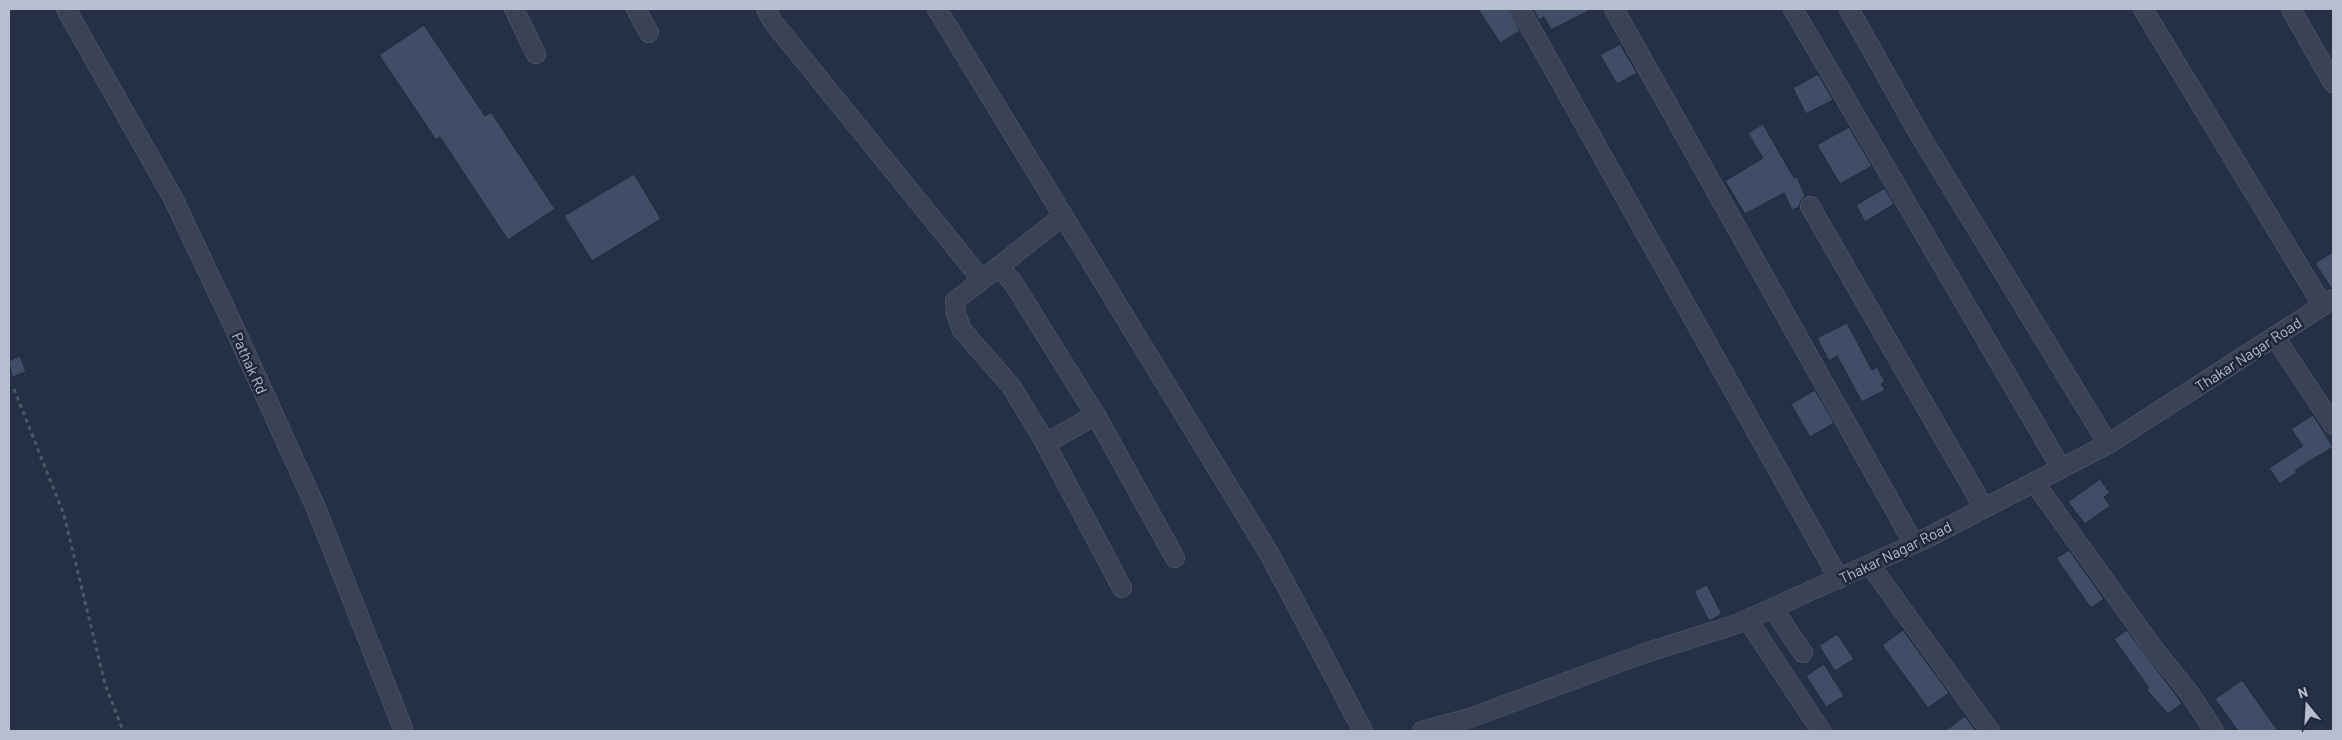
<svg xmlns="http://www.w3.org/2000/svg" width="2342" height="740" font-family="Barlow,sans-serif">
<rect width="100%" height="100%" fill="#253046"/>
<path fill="#414c67" stroke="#20293d" d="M1478,9H1509L1520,31L1500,43Z
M1533,9H1592L1551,30L1544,17L1539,20Z
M424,25L485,116L491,112L555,209L508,240L440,137L436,140L379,55Z
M1620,44L1637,73L1617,84L1600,55Z
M1818,74L1833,100L1806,114L1793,88Z
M1763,124L1794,178L1797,177L1805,196L1801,200L1799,207L1792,210L1784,193L1745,214L1725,181L1763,158L1748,133Z
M1849,127L1872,166L1840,184L1817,145Z
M634,174L661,219L592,261L564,216Z
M1885,188L1894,204L1865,222L1856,205Z
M2333,252V288H2331L2315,263Z
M1847,323L1872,370L1877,367L1885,382L1881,384L1885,390L1862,402L1837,356L1829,361L1817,338Z
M20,356L26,372L12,377L9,361Z
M1815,390L1834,423L1810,437L1791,404Z
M2313,415L2333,447L2295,470L2297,472L2280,484L2269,468L2303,446L2291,429Z
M2100,479L2110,493L2104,497L2110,506L2085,524L2068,502Z
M2069,550L2104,599L2091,608L2056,558Z
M1707,585L1722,614L1709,621L1694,591Z
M1903,630L1949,693L1928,708L1882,645Z
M2127,630L2182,703L2168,714L2147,690L2149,688L2114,639Z
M1837,634L1854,659L1835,671L1819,646Z
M1824,664L1844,696L1826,707L1806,676Z
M2242,680L2278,731H2238L2215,699Z
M1965,716L1976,731H1945Z"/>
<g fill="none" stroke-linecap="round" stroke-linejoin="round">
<g stroke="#586073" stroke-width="20">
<path id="minor" d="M66,9L173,198L233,325L316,508L404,731
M514,9L536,54
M636,9L649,33
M766,9L773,22L982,280
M937,9L1270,555L1363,731
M1520,9L1839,579
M1614,9L1914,544
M1793,9L2061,468
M1849,9L1918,132L2108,444
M2143,9L2323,306
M2291,9L2333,83
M1810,206L1984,508
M1063,216L955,301L956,314L962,330L1011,386L1042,437L1122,588
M999,266L1014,284L1098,419L1175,558
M2275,337L2333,425
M1046,443L1096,415
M2034,482L2154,649L2190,694L2214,731
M1870,565L1990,731
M1773,609L1803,653
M1748,620L1821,731
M1422,731L1470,718L1645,653L1737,624L1921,541L2108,444L2333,299"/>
</g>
<path stroke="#465d63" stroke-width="3" stroke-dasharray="4 4" stroke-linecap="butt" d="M14,389L64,515L105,684L123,731"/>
<use href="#minor" stroke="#3a4256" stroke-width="19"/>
</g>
<g text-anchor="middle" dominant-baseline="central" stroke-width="5" stroke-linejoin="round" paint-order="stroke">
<g font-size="15" fill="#b8becf" stroke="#1e273b">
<text transform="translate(2248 354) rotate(-33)">Thakar Nagar Road</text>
<text transform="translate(250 363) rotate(66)">Pathak Rd</text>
<text transform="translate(1895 552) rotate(-26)">Thakar Nagar Road</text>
</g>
</g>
<rect width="2342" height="740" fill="none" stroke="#b8becf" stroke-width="20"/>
<g transform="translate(2307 705) rotate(342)" stroke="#1e273b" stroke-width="4" paint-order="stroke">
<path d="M0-4L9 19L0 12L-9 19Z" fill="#b8becf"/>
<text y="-8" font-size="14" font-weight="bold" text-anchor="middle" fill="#b8becf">N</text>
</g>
</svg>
